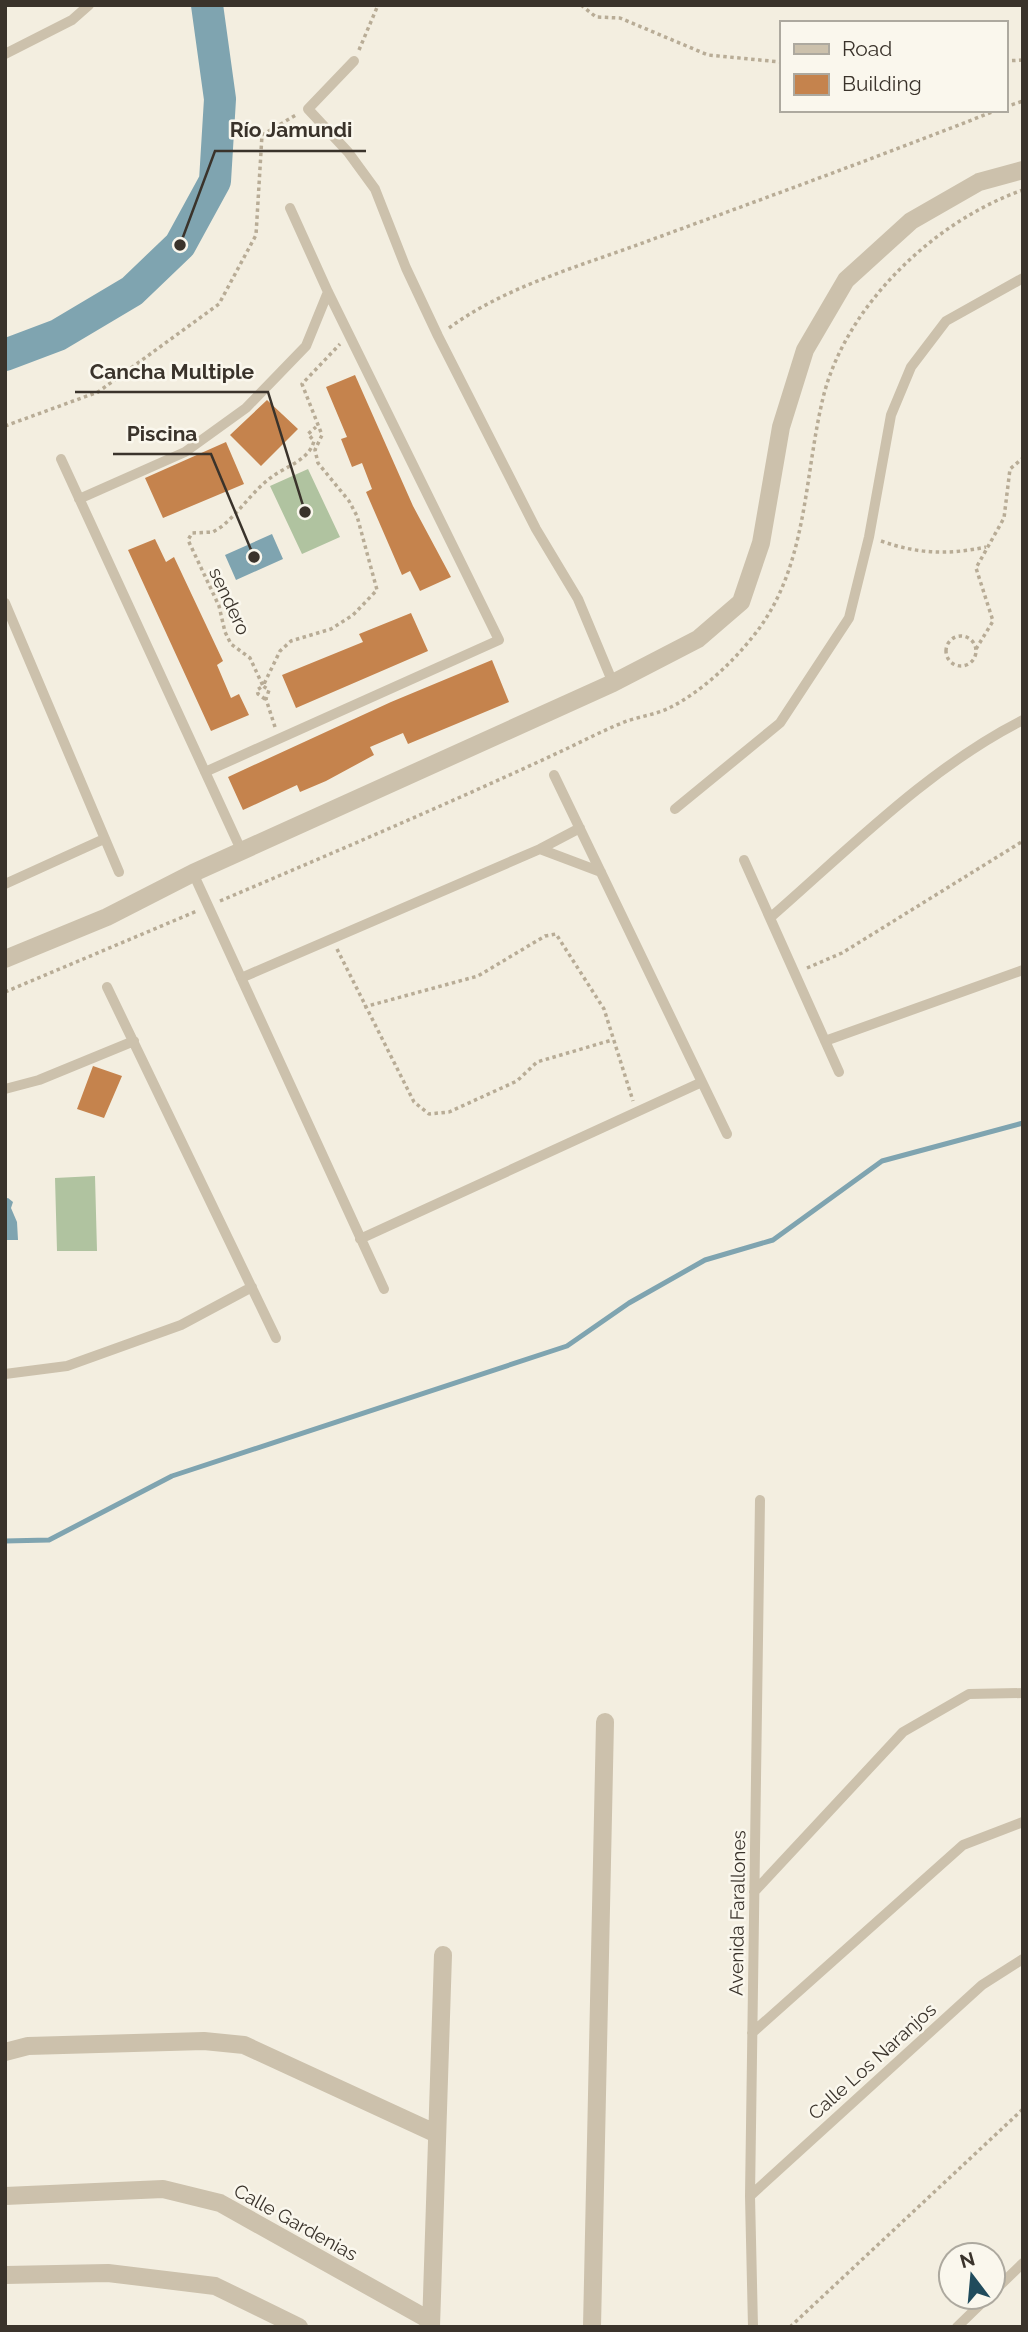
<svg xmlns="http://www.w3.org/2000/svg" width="1028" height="2332" font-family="Raleway,sans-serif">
<rect width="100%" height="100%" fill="#f3eee0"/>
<path fill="#b0c3a0" d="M308,469L340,537L302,554L270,486Z
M95,1176L97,1251H57L55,1178Z"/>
<path fill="#7fa4b0" d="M272,534L283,559L236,580L225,555Z
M8,1198L13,1202L11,1208L17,1222L18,1240H5V1199Z"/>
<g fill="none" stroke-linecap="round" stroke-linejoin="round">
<path stroke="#7fa4b0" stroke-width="5" d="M5,1541L49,1540L172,1476L567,1346L629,1303L705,1260L773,1240L882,1161L1023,1123"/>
<path stroke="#7fa4b0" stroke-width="32" d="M5,355L58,335L132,291L180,245L215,181L220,99L207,5"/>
</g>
<path fill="#c5834d" d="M355,375L413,506L451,577L420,591L410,571L402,575L366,492L372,489L362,463L352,467L341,439L347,437L326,387Z
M267,400L298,429L261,466L230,435Z
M226,442L244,484L163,518L145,478Z
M155,539L166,562L174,557L223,661L217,665L231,698L239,694L249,715L211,731L128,550Z
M411,613L428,651L296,708L282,675L363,642L359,634Z
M492,660L509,702L408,744L403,733L370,747L374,755L326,781L300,792L297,785L243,810L228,777L391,702Z
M93,1066L122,1076L104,1118L77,1109Z"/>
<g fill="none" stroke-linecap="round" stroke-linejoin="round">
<path stroke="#b8ac96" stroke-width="3.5" stroke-dasharray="3.5 3.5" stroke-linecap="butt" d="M581,5L596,17L620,18L708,55L781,62
M359,50L378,5
M1005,61L1023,60
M1005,107L1023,101
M449,328C506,286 581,266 648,241C765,198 881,156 997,110
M5,426L98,392L219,304L256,235L262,135L296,115
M881,541C918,554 948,555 986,547
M946 651a15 15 0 1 1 30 0a15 15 0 1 1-30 0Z
M976,649L993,621L976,568L1004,518L1010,469L1023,458
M265,699L258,694L257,690L263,686L250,658L231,644L225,632L219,606L188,540L192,533L213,532L221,527C240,512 253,490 273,476C287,466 309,460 314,441L308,434L316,427
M275,727L266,699L269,690L263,686L280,651L291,641L331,629L353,615L377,590L357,516L349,501L318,463L315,450L322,435L302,384L340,344
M220,901C335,852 450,803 564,750C585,740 606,729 627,721C642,716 658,714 671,707C699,693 730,665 750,640C809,571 803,477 824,394C848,303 936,220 1023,190
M337,949L414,1102L429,1114L449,1112L517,1081L537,1062L612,1040
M807,968L842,953L1023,841
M5,992L197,911
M364,1007L478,976L545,936L556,934L604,1009L633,1101
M790,2327L1023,2109"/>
<path stroke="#ccc1ac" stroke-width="10" d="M5,54L72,20L89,5
M354,61L308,109L348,152L375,189L406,268L438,336L536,529L578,599L613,683
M61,459L242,852
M79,499L185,452L246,408L306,346L328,292
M5,603L119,872
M205,772L499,640L328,292L290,208
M554,775L727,1134
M675,809L780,723L849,618L869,537L891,415L911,367L946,321L1023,278
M540,849L601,872
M744,860L839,1072
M193,873L384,1289
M5,884L104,839
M771,917C849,849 931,766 1023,720
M241,978L540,849L580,828
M107,987L276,1338
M825,1041L1023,970
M5,1089L39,1080L134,1041
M360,1239L702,1082
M5,1374L67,1366L181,1325L252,1287
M754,1892L903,1732L969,1694L1023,1693
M752,2033L963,1845L1023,1822
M750,2196L982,1985L1023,1959
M993,2292L1023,2263
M753,2327L750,2196L760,1500
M957,2327L988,2297"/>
<path stroke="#ccc1ac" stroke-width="18" d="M5,959L107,917L193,873L613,683L698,639L741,602L761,543L781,427L805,350L846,280L911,221L979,182L1023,170
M5,2052L28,2046L204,2041L244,2045L437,2134
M5,2196L163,2189L220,2203L431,2321
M5,2275L108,2273L215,2286L299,2327
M431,2327L443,1955
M592,2327L605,1722"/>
</g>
<g text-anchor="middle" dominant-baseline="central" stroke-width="5" stroke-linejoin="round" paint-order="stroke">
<g font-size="19" fill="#3a332b" stroke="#faf7ed">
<text transform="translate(230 601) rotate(65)">sendero</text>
<text transform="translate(737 1913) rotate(-89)">Avenida Farallones</text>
<text transform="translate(872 2061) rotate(-42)">Calle Los Naranjos</text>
<text transform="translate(296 2222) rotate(29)">Calle Gardenias</text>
</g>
</g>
<path fill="none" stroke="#3a332b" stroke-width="2.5" d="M180 245L215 151H366M305 512L268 392H75M254 557L211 454H113"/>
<g fill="#3a332b" stroke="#faf7ed" stroke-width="2.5">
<circle cx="180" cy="245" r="7"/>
<circle cx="305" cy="512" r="7"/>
<circle cx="254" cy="557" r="7"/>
</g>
<g font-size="21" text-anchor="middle" font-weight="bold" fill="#3a332b" stroke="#faf7ed" stroke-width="5" stroke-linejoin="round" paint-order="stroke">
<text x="291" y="137">Río Jamundi</text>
<text x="172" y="379">Cancha Multiple</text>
<text x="162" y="441">Piscina</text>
</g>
<rect width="1028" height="2332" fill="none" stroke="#3a332b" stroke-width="14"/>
<rect x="780" y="21" width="228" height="91" fill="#faf7ed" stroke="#ada99f" stroke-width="2"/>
<rect x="794" y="44" width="35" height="10" fill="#ccc1ac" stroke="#ada99f" stroke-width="2"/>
<text x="842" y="56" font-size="21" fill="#3a332b">Road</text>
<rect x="794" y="74" width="35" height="21" fill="#c5834d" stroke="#ada99f" stroke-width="2"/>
<text x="842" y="91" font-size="21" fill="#3a332b">Building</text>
<g transform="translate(972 2276) rotate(344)"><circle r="33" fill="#faf7ed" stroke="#ada99f" stroke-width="2"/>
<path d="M0-5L12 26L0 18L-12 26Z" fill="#204b5c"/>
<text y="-10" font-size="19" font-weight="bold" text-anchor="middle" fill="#3a332b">N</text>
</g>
</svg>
